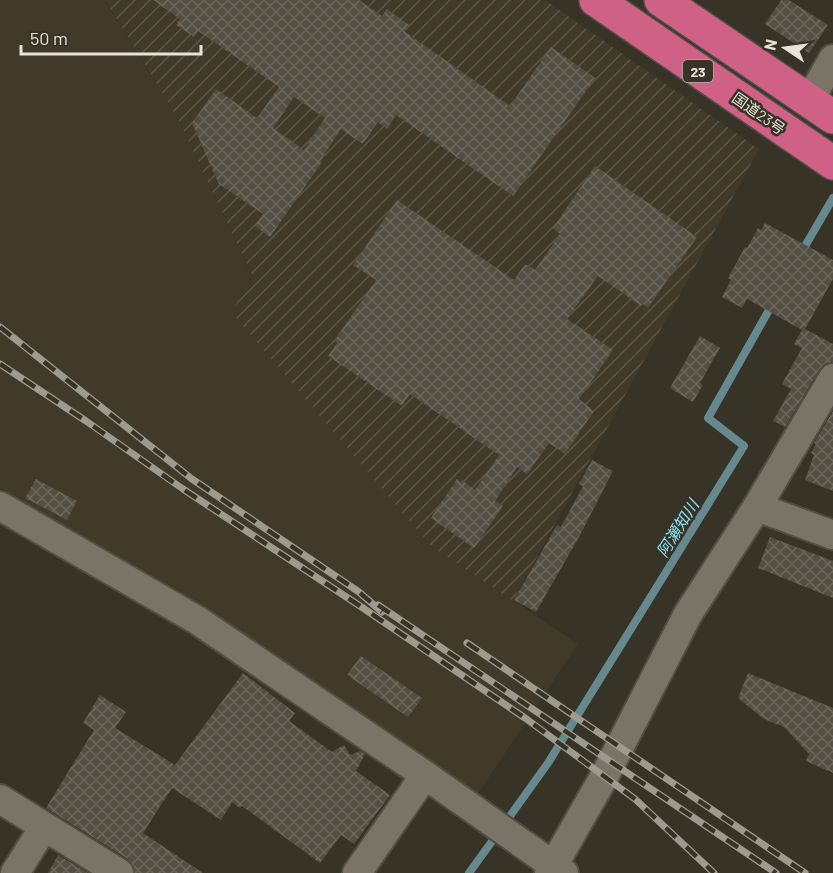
<svg xmlns="http://www.w3.org/2000/svg" width="833" height="873" font-family="Barlow,'Noto Sans JP',sans-serif">
<defs>
<pattern id="industrial-furrows" width="10" height="10" patternUnits="userSpaceOnUse" patternTransform="scale(1.5)"><rect width="10" height="10" fill="#413a28"/><path d="M-1 1l2-2M0 10L10 0M9 11l2-2" fill="none" stroke="#5c5647"/></pattern>
<pattern id="building-cross-hatch" width="8" height="8" patternUnits="userSpaceOnUse" patternTransform="scale(1.5)"><rect width="8" height="8" fill="#544f43"/><path d="M0 0l8 8M0 8l8-8" fill="none" stroke="#6d685e"/></pattern>
</defs>
<rect width="100%" height="100%" fill="#373327"/>
<path fill="#413a28" d="M0,0H104L177,117L253,278L432,547L578,644L477,795L202,604L0,488Z"/>
<path fill="url(#industrial-furrows)" d="M105,0H545L759,149L513,601L432,547L231,312L253,277L177,117Z"/>
<g fill="none" stroke-linecap="round" stroke-linejoin="round">
<path stroke="#66898f" stroke-width="8" d="M801,253L833,198
M505,823L548,763L744,446L708,418L773,303
M469,873L498,833"/>
</g>
<path fill="url(#building-cross-hatch)" fill-rule="evenodd" d="M153,0H359L382,16L387,9L409,25L404,31L510,106L551,47L595,78L513,196L396,115L387,129L378,122L363,144L341,129L320,161L322,162L270,237L255,226L263,214L219,184L192,123L216,89L257,118L279,87L198,31L194,37L176,25L180,19ZM294,97L325,118L304,150L273,128Z
M781,0H789L828,25L809,53L765,24Z
M595,166L697,237L648,308L643,304L641,306L598,276L567,319L613,350L579,399L594,411L565,454L549,443L527,474L517,467L495,501L503,506L474,548L431,518L457,479L461,482L462,480L475,490L499,455L410,394L402,406L328,356L337,343L334,341L376,280L353,265L397,200L514,280L525,264L535,270L560,234L553,228Z
M765,223L833,260V279L805,329L833,344V362L824,364L819,370L785,427L773,421L791,389L782,384L802,348L794,344L802,330L747,299L742,308L722,297L731,280L728,278L745,247L747,248L758,228L761,230Z
M700,336L720,348L700,383L703,385L693,402L670,388Z
M833,411V491L805,480L814,455L811,453L816,444L814,443Z
M592,460L613,471L579,537L536,612L514,600L557,525L561,527L583,486L579,484Z
M36,479L77,501L67,520L25,498Z
M770,537L833,561V598L758,568Z
M361,656L422,698L408,717L347,675Z
M243,673L295,713L289,721L332,752L344,745L350,755L360,751L365,754L356,771L390,795L354,844L341,835L320,863L242,806L240,808L232,802L221,820L172,788L143,833L203,873H135L133,865L128,859L46,808L94,730L83,723L100,695L126,712L115,728L175,765Z
M748,673L833,708V773L806,761L809,754L784,727L764,719L738,698Z
M58,855L88,873H48Z"/>
<g fill="none" stroke-linecap="round" stroke-linejoin="round">
<g stroke="#524e44" stroke-width="32">
<path id="minor" d="M809,101L833,59
M0,506L197,620L425,775L564,873
M757,507L833,535
M0,799L119,873
M15,873L44,827
M357,873L425,775
M549,873L604,777L688,614L757,507L833,378"/>
</g>
<g stroke="#524e44" stroke-width="36">
<path id="trunk" d="M596,0L833,163
M661,0L833,117"/>
</g>
<use href="#minor" stroke="#797467" stroke-width="28"/>
<use href="#trunk" stroke="#d06186" stroke-width="33"/>
<g stroke="#9d9a90" stroke-width="7">
<path id="rail" d="M0,327L192,479L359,592L382,612
M0,364L86,421L183,489L360,606L525,718L635,799L714,873
M378,605L776,873
M467,643L805,873"/>
</g>
<use href="#rail" stroke="#373327" stroke-width="4.5" stroke-dasharray="14" stroke-linecap="butt"/>
</g>
<g text-anchor="middle" dominant-baseline="central" stroke-width="5" stroke-linejoin="round" paint-order="stroke">
<rect fill="#373327" stroke="#b2aea5" stroke-width="1.5" x="683" y="60" width="30" height="22" rx="4.5"/>
<g font-size="14" font-weight="bold" fill="#e6e3db">
<text x="698" y="71">23</text>
</g>
<g font-size="15" fill="#e6e3db" stroke="#373327">
<text transform="translate(759 113) rotate(35)">国道23号</text>
</g>
<g font-size="16" font-style="italic" fill="#8ae1f5" stroke="#373327">
<text transform="translate(677 528) rotate(-58)">阿瀬知川</text>
</g>
</g>
<g transform="translate(785 48) rotate(283)" stroke="#373327" stroke-width="4.5" paint-order="stroke">
<path d="M0-4.5L10 22L0 15L-10 22Z" fill="#e6e3db"/>
<text y="-9" font-size="16" font-weight="bold" text-anchor="middle" fill="#e6e3db">N</text>
</g>
<path d="M21 45v9h180v-9" fill="none" stroke="#e6e3db" stroke-width="3"/>
<text x="30" y="45" font-size="18" fill="#e6e3db" stroke="#373327" stroke-width="4.5" paint-order="stroke">50 m</text>
</svg>
